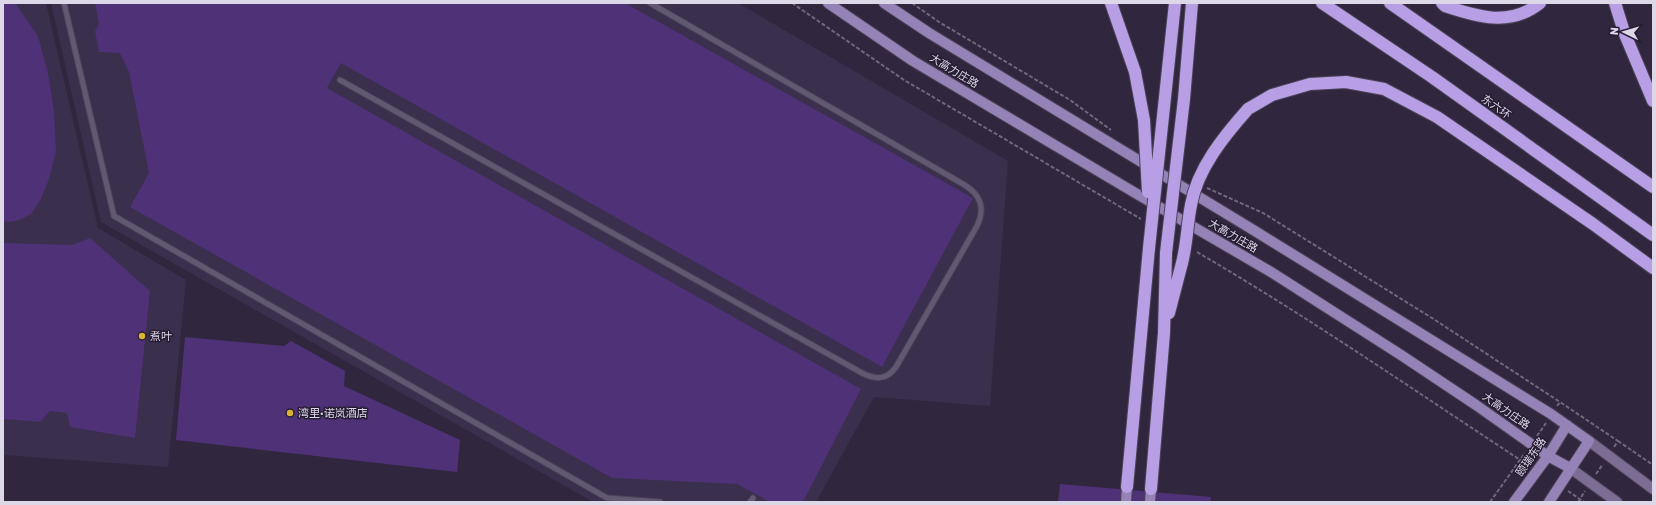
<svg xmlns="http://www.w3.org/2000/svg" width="1656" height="505" font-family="Rubik,'Noto Sans SC',sans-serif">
<rect width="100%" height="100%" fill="#30273e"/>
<path fill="#3a2f4d" d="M3,3H46L98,228L186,280L168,467L3,455Z
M51,3H738L1008,161L990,406L874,397L816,502H593L101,222Z"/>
<path fill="#4f3177" d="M3,3H15L38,36L48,73L54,111L56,152L49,179L41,199L32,213L22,219L11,222L3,221Z
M95,3H625L973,198L882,367L341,63L327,88L861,389L803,502H770L737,484L612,478L130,207L149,173L129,72L120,53L99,52L95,31L99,24Z
M90,238L150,291L135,438L70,427L67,413L50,411L40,422L3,419V243L72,245Z
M185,337L284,346L291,341L345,371L344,386L460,440L457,472L176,440Z
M1060,484L1211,497L1210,502H1058Z"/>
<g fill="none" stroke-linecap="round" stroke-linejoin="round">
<g stroke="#4b4357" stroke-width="7">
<path id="service" d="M64,3L114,216L607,498L660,502
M340,80L862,373C876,380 887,380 896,367L977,226C986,207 980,194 963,184L650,3
M750,502L753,498"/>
</g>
<g stroke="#4b4357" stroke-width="12">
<path id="secondary" d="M1589,441L1653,489
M1570,468L1617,502"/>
</g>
<g stroke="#4b4357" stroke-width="12">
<path id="primary" d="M828,3L913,61L1137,194L1271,272L1401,355L1476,405L1548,456L1570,468
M884,3L929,33L1255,231L1551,414L1589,441L1549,502
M1126,502L1127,487
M1150,502L1151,489
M1514,502L1548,456L1567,425"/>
</g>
<g stroke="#4b4357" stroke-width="14">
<path id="motorway" d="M1111,3L1135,72
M1322,3L1432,77L1653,235
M1390,3L1653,187
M1442,3L1445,6C1478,17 1510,27 1540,3
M1615,3L1624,32L1653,101
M1248,109L1272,95L1310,84L1346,82L1384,89L1437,117L1593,224L1653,268
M1169,313L1182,263
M1127,487L1149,248
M1151,489L1164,333L1166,253"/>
</g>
<path stroke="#6f677b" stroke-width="2" stroke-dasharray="4 2" stroke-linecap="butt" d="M792,3L904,80L1141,219
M912,3L939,22L1070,100L1111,130
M1207,188L1263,213L1432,318L1560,402
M1197,252C1310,318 1418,393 1528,465
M1557,406L1560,402L1618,441L1614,447
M1537,436L1546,423
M1618,441L1653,465
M1596,474L1603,464
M1568,491L1584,502
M1490,502L1525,453
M1578,502L1585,491"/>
<use href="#service" stroke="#615872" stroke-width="5"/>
<use href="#secondary" stroke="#7b6d94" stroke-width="10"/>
<use href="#primary" stroke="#9583b7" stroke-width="10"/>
<use href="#motorway" stroke="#b89fe5" stroke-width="12"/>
<g stroke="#4b4357" stroke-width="14" stroke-linecap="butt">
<path id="motorway-bridge" d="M1135,72L1144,120L1148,192
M1149,248L1175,3
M1166,253L1184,99L1192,3
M1182,263C1187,244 1187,225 1191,205C1197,169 1224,136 1248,109"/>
</g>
<use href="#motorway-bridge" stroke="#b89fe5" stroke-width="12"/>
</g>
<g fill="#dab333" stroke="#261d34" stroke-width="1.5">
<circle cx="142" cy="336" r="4"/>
<circle cx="290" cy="413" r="4"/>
</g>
<g text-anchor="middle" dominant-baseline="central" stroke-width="3" stroke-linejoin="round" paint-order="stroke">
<g font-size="11" fill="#ddd8e7" stroke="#261d34">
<text transform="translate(954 71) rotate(31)">大高力庄路</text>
<text transform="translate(1496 107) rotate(36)">东六环</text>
<text transform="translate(1233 236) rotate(30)">大高力庄路</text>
<text transform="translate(1506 411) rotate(35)">大高力庄路</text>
<text transform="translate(1531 457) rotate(-56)">颐瑞东路</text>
</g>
<g font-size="11" fill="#ddd8e7" stroke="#261d34" text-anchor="start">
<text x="150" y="336">煮叶</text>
<text x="298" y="413">湾里·诺岚酒店</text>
</g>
</g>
<rect width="1656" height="505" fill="none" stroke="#ddd8e7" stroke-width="8"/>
<g transform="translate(1624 32) rotate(275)" stroke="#261d34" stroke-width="3" paint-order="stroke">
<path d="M0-3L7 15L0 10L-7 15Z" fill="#ddd8e7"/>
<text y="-6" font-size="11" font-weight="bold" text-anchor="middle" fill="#ddd8e7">N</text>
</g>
</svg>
